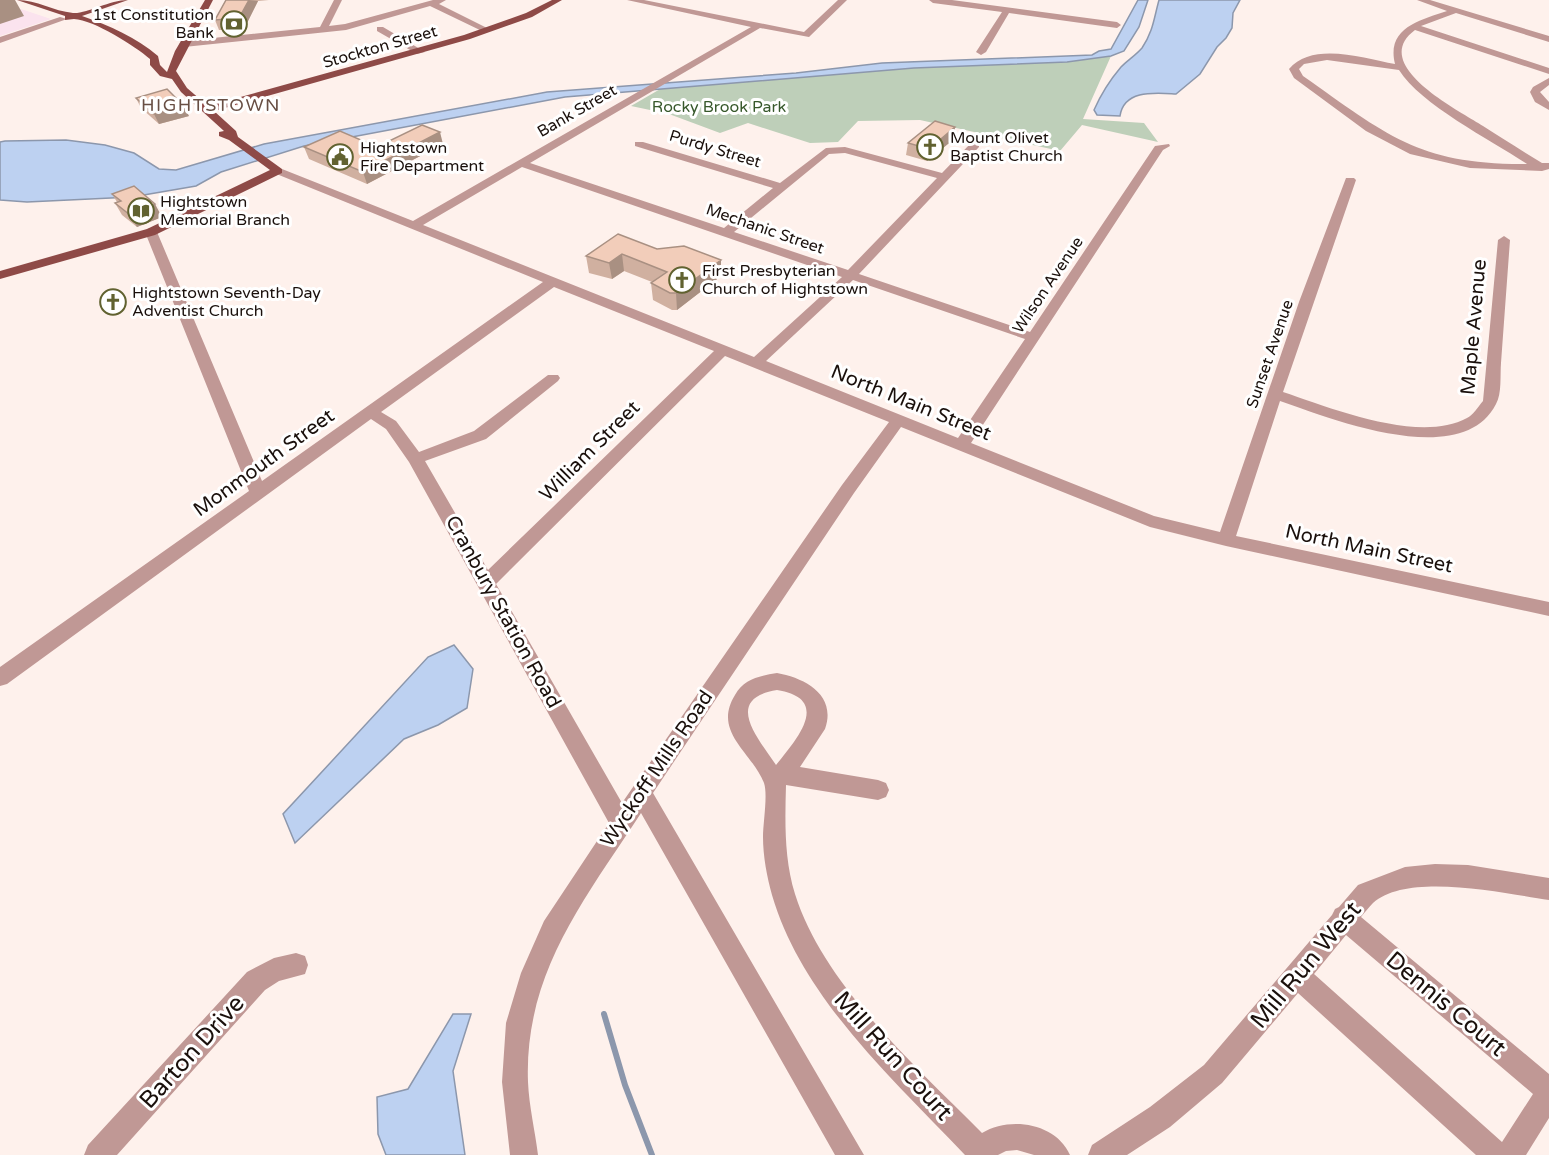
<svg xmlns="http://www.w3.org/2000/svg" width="1549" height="1155" font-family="'Varela Round',sans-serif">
<rect width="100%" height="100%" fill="#fef1ec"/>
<path fill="#fbe3ee" d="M0,2L51,19L0,36Z"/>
<path fill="#becfb9" d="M1111,56L1083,119L1144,123L1158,142L1082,125L1060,151L920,120L858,121L838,142L810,143L748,123L720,133L669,114L631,106L662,88L914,68L1067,62Z"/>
<path fill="#bdd1f1" stroke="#8c97ac" stroke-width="1.5" d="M1138,0H1148L1139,27L1124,51L1111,56L1067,62L914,68L565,97L304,146L221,172L196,186L132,197L27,202L0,200V142L5,141L66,140L105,145L134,153L159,169L176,170L264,144L547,92L796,73L882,63L1092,55L1099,51L1111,49Z
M1159,0H1240L1233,13L1232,28L1226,38L1217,47L1200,74L1176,94C1156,93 1124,89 1120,116L1097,115L1094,110C1101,94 1110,80 1121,67C1128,60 1136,55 1142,48C1153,32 1154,18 1159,0Z
M454,645L473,669L467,708L438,725L404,739L295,843L283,814L428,657Z
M453,1014H471L453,1071L465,1155H386L378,1134L377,1097L408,1089Z"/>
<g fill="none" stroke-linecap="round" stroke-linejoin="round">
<path stroke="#8c97ac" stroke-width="6" d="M604,1014L625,1085L652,1155"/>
<path fill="#c09895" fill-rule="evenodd" d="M334,0H342L329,26L345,24L433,0H446L439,4L491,30L484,32L430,6L346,30L184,47L179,44L184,41L320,27Z
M627,0H644L804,32L838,0H847L809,37L760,28L530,163L724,228L773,188L635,146V142H643L780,183L826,148L845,147L942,173L971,143H979V147L859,274L1030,332L1155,146L1169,144L1170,146L1163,150L971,443L1154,516L1220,532L1299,302L1346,178H1354L1356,180L1283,392C1331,408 1419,444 1467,418C1473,415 1478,407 1483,401L1498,240L1504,236L1510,240C1507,281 1504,322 1501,363C1500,375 1502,394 1496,404C1462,471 1332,419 1280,401L1236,536L1549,602V616L1226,546L1150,527L901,427L854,493L653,793L864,1155H835L641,813C585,899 524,973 528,1082C529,1106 535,1131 538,1155H510L502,1082L506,1023L521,973L544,921L609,823L409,462L386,429L371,419L7,684L0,686V667L249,491L145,232L147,229L151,228L157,232L262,481L543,282L274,173V169H282L413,221L751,27ZM845,153L937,178L848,270L734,232L829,154ZM522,167L842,277L754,357L423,225ZM853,280L1025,339L958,438L766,361ZM554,287L714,351L488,570L425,461L486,439L558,381L560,378L558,375H548L474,431L419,452L396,421L381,412ZM725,356L889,422L842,485L622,803L496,584Z
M929,0H952L1117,22L1121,25L1117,28L1009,13L986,52L981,55L976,52L1002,12L933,3Z
M1417,0H1430L1549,36V42L1456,13L1421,26L1549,68V74L1415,30C1368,65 1458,110 1483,126C1502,138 1522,151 1542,163H1549V169L1542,171L1470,168L1410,154L1366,131L1294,78L1289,69C1312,41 1364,58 1395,64C1386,28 1420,20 1447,11ZM1327,60L1399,70C1421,105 1491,140 1527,164C1419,165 1387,135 1303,76L1299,69L1304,64Z
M60,17L67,19L0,43V37Z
M377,27H383L425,52L417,54L377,31Z
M1549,78V85L1540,92L1549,102V110L1535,102L1530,92L1533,87Z
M777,673C805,678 837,695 825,729L800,767L878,780L886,783L889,790L886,797L878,800L786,785C785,821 784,858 795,894C824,986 916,1066 982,1133C1010,1116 1056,1123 1070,1155H1034L1017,1150L1006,1151L998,1155H965C893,1079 802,998 772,895C767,877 763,856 763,837C763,823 768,795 764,783C752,752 712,732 735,695C744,679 759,676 777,673ZM777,690C833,699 796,740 776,765C759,739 722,699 777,690Z
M1435,864L1468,865L1549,878V900C1507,894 1408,871 1373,903C1369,907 1365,912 1361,917L1549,1074V1118L1526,1155H1476L1298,993L1222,1083L1170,1127L1127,1155H1088L1092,1145L1150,1107L1204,1065L1332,915L1335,909L1339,907L1358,885L1405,867ZM1346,935L1533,1094L1502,1142L1314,974Z
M296,953L305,956L308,965L305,974L279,981L265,990L117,1155H84L88,1145L247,972L274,958Z"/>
<path fill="#8e4a47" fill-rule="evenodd" d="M17,0C37,0 53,11 73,13C87,14 109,0 128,0L82,16C110,26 136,37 158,56L160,65L167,72L175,51L205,0H213L176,71L187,88L208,106L464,35L526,13L552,0H562L532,17L470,39L214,111L236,131L238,137L282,169V173L155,235L0,279V271L147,229L270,170L229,140L219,136V132L224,131L181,92L172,79L160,76L150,65V59C135,46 94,20 74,19C71,19 68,20 65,20V16Z"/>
</g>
<path fill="#d0b0a0" d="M226,0H269L258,1L244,29L219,30L215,20Z
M136,98L189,116L159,124L141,108Z
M954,139L927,161L906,155L908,143Z
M443,144L367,184L309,159L304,147H377Z
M112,194L162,217L137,227L122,215L115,203L117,202Z
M657,249L721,260V276L677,310H672L653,300L651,283L652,282L624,271L612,279L589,273L586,256Z"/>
<path fill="#a99082" d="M0,0H15L24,16L0,24Z
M249,0L258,1L244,29L239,18Z
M184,106L189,116L159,124L154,114Z
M955,127L954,139L927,161L929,149Z
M440,132L443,144L367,184L363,172Z
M155,204L162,217L137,227L130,215Z
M622,254L624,271L612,279L609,263Z
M721,260V276L677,310L676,293Z"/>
<path fill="#f2cdba" stroke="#a99082" stroke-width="1.5" d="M226,0H249L239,18L215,20Z
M167,89L184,106L154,114L136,98Z
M935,121L955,127L929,149L908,143Z
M422,125L440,132L363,172L304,147L340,131L377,147Z
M134,186L155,204L130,215L115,203L121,201L112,194Z
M618,234L657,249L684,246L721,260L676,293H670L651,283L667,272L622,254L609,263L586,256Z"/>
<defs>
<g id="bank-ring" transform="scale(1.35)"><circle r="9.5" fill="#fff" stroke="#616230" stroke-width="1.5"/><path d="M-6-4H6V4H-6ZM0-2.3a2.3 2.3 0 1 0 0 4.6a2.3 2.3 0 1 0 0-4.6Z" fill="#616230"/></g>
<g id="church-ring" transform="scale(1.35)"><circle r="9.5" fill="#fff" stroke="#616230" stroke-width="1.5"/><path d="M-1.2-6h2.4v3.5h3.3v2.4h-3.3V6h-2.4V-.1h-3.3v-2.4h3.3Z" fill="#616230"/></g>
<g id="civic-ring" transform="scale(1.35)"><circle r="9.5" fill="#fff" stroke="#616230" stroke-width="1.5"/><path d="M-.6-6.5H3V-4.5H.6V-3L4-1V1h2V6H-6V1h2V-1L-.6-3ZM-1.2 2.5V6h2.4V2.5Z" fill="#616230"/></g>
<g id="library-ring" transform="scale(1.35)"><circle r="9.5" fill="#fff" stroke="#616230" stroke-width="1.5"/><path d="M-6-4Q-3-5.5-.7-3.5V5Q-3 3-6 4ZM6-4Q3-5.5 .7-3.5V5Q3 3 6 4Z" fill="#616230"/></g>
</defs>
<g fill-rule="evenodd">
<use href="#bank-ring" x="234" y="24"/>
<use href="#church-ring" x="930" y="147"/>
<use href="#civic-ring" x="340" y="157"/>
<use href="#library-ring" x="141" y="211"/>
<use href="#church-ring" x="682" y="280"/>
<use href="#church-ring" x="113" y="302"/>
</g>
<g text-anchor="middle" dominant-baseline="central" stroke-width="6" stroke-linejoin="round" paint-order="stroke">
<g font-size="16" fill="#1a100c" stroke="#fff" text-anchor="start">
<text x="214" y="15" text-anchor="end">1st Constitution<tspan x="214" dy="18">Bank</tspan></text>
<text x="950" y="138">Mount Olivet<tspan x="950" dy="18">Baptist Church</tspan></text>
<text x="360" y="148">Hightstown<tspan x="360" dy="18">Fire Department</tspan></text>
<text x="160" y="202">Hightstown<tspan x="160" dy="18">Memorial Branch</tspan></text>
<text x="702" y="271">First Presbyterian<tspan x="702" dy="18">Church of Hightstown</tspan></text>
<text x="132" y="293">Hightstown Seventh-Day<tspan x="132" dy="18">Adventist Church</tspan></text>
</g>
<g font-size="16" fill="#1a100c" stroke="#fff">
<text transform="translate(380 47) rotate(-16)">Stockton Street</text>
<text transform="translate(577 111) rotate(-30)">Bank Street</text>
<text transform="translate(715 149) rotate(17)">Purdy Street</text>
<text transform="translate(765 229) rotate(19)">Mechanic Street</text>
<text transform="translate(1048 285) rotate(-56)">Wilson Avenue</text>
<text transform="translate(1270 354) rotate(-71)">Sunset Avenue</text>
</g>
<g font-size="16" fill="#37582b" stroke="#fff">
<text x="719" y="107">Rocky Brook Park</text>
</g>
<g font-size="18" letter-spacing="1.5" fill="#684f44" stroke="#fff">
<text x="211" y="105">HIGHTSTOWN</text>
</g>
<g font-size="20" fill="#1a100c" stroke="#fff">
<text transform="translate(1474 327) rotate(-85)">Maple Avenue</text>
<text transform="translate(911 403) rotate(22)">North Main Street</text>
<text transform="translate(590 451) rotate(-45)">William Street</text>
<text transform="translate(264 463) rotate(-36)">Monmouth Street</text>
<text transform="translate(1369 549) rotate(12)">North Main Street</text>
<text transform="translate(503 612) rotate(61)">Cranbury Station Road</text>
<text transform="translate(657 769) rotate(-56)">Wyckoff Mills Road</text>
</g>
<g font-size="24" fill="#1a100c" stroke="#fff">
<text transform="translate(1306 965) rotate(-50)">Mill Run West</text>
<text transform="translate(1446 1004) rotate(40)">Dennis Court</text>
<text transform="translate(192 1052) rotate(-48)">Barton Drive</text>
<text transform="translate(893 1056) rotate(48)">Mill Run Court</text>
</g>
</g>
</svg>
